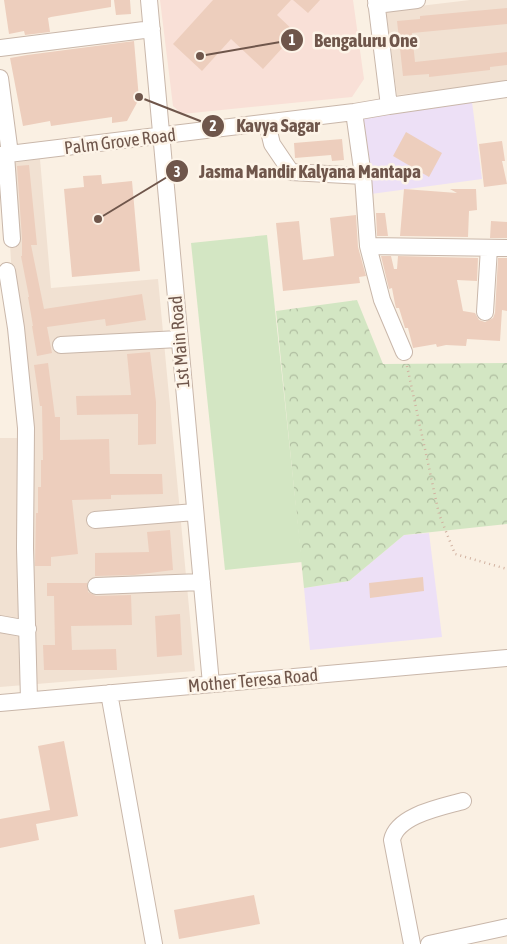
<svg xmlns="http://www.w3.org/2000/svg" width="507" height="944" font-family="'Asap Condensed',sans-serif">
<defs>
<pattern id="forest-crowns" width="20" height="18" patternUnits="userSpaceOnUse" patternTransform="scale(1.25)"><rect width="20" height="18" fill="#d3e6c3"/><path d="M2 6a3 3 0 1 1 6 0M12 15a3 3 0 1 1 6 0" fill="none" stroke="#afbda0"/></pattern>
</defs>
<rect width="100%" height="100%" fill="#faf0e3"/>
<path fill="#f1e1d2" d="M470,0H507V82L397,95L386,10Z
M40,159L51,288L158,279L195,671L0,687V438H22L5,164Z"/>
<path fill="#f9e0d7" d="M160,0H353L364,79L352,97L182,114L173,106Z"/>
<path fill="#ede0f6" d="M472,102L482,179L371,194L361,116Z
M429,533L442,637L310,650L304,588L349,581L404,535Z"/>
<path fill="url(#forest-crowns)" d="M357,300L383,364L507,363V524L404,535L349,581L304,588L276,311Z"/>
<path fill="#d3e6c3" d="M267,235L302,562L225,570L191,243Z"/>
<path fill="#edcebd" d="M4,0H111V7L51,17L48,18L50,32L25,35L24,31L9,34Z
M114,0H130L131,14L116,15Z
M213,0H291L277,15L296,33L263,69L231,39L202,71L173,44Z
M293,0H320L308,13Z
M507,8V24L412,33L415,62L507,52V65L490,67V70L429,77V74L403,76L397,21L420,19V16Z
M134,41L139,99L127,121L112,123V117L51,126L50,121L23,126L10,58L27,55Z
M406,132L442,153L429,177L393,156Z
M342,139L344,160L332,161L331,155L295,158L294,143Z
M502,141L505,161H502L507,184L484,187L479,144Z
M29,165L37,245H31L44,309L142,294L146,320L106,326L105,319L47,327L52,353L37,356L32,326H33L28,297H29L21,256H22V238L17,166Z
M101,175L102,184L132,181L140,271L72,277L64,189L84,187L83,176Z
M404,189L457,193L450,189H476L477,210L469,211L468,237L400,236Z
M376,213H385L388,236H377Z
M356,215L358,247L366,276L359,277L360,283L283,291L276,223L299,221L303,260L334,256L330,218Z
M491,221L507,222V238H490Z
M381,256H391L394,269H397L398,256L478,258L477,281L457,280L463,311L475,313L479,320L485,322L493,318L495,313L498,258H507V311L502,310L500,341L467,339L466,346L446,345L437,347L436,344L413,348L408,328H405L399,308H396L395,304L392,288L389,289Z
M150,352L156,402V444L138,445V414L77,415L76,396L131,395L127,354Z
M48,363L55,417H60V440L109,439L110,474H162L163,494L111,495V499L72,500L78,554L51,557V566H35L36,513H38V487H41V460H43L42,406H40L34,365Z
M170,530L173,570L134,575L95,576V553L149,552L147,532Z
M423,577L424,591L370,598L369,583Z
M47,583H87L88,592L96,596L131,595L132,625L71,626L72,650L116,649L117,670H44L43,645H55L54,596H47Z
M180,614L182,655L157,657L155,616Z
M64,741L78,816L36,824L39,840L0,848V819L50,810L38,746Z
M254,895L260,924L179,939L174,910Z"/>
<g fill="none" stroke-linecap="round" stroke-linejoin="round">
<g stroke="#c9b7aa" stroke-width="18">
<path id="minor" d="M149,0L211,684
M376,0L389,106
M376,5L417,0
M0,48L152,29
M0,78L10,154
M354,112L363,176L368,246L382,300L404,352
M267,123L272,144L291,172L363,176
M0,155L354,112L389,106L507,89
M6,155L12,239
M368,246L507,248
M7,271L16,328L26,428L25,548L29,700
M485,312L489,248
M61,345L179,339
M95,520L195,512
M96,586L202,582
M0,624L28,629
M109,693L154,944
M0,703L507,658
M412,944L392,840C397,815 442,807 463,801
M429,944L507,927"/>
</g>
<path stroke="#d1b1a0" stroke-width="2.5" stroke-dasharray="1 4" stroke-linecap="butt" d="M407,366L439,514L455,554L507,569"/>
<use href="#minor" stroke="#fff" stroke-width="16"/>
</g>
<g text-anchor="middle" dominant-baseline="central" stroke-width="5" stroke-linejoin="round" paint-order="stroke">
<g font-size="18" fill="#6f564b" stroke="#fdf4e8">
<text transform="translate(120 141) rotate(-7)">Palm Grove Road</text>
<text transform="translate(179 342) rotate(-95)">1st Main Road</text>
<text transform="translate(253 680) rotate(-5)">Mother Teresa Road</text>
</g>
</g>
<path fill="none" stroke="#6f564b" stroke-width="2" d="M200 56L292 40M139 97L213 126M98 219L177 171"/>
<g fill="#6f564b" stroke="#fdf4e8" stroke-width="2">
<circle cx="200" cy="56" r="5"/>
<circle cx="139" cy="97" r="5"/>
<circle cx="98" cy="219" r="5"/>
<circle cx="292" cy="40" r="12"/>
<circle cx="213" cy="126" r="12"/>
<circle cx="177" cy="171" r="12"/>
</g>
<g font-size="15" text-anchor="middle" font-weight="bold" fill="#fff">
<text x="292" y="45">1</text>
<text x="213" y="131">2</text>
<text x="177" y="177">3</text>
</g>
<g font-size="19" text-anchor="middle" font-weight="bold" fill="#6f564b" stroke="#fdf4e8" stroke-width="5" stroke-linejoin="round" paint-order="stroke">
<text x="366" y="47">Bengaluru One</text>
<text x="278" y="132">Kavya Sagar</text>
<text x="310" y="178">Jasma Mandir Kalyana Mantapa</text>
</g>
</svg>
